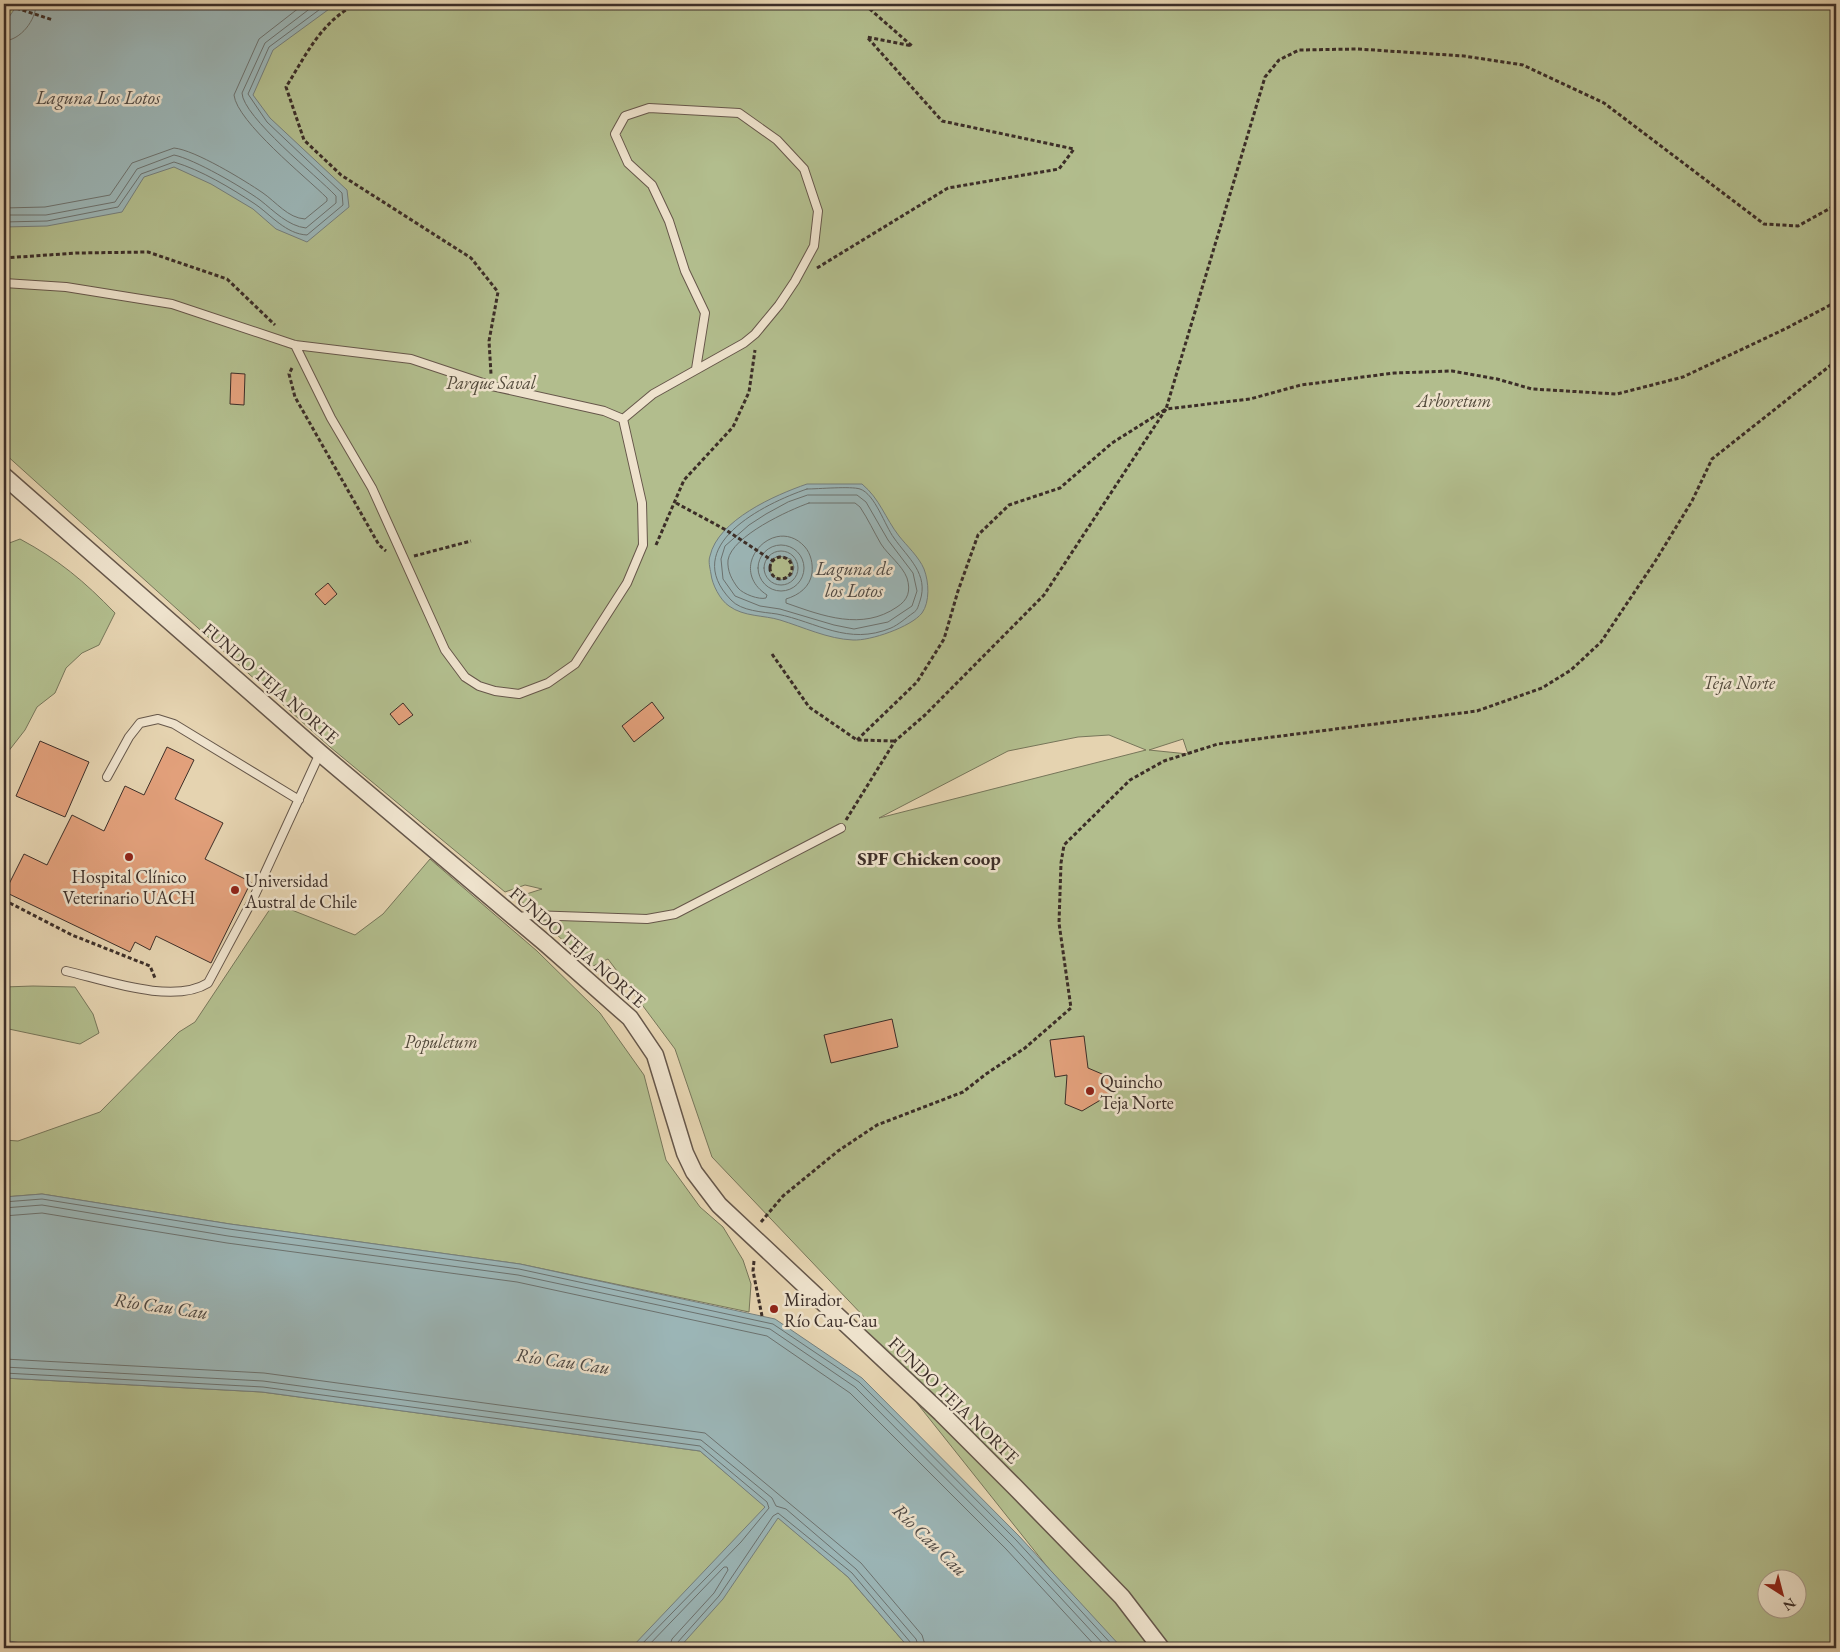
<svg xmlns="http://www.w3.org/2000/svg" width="1840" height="1652" font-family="'EB Garamond',serif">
<rect width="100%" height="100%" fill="#e5d3b0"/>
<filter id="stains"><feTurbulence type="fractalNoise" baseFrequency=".004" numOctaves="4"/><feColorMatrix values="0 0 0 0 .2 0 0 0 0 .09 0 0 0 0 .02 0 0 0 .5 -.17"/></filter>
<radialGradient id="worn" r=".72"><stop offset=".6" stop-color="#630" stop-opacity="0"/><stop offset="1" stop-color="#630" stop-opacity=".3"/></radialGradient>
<path fill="#b2bd8d" stroke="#77765a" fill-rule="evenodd" d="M4,4H1836V1648H1117L1053,1574L858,1329L868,1321L712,1157L675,1049L608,959L591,967L517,897L542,889L525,885L505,892L330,747L4,453ZM1109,735L1146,750L879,818L1008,751L1078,737ZM1183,739L1188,754L1149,750ZM1768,1580H1798V1610H1768Z
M20,539C59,560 84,581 115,613L99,645L82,653L66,668L55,693L37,707L25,730L4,757V545Z
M430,859L537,951L600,1013L644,1075L666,1160L700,1207L723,1227L743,1260L751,1284L749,1312L520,1264L230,1224L42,1194L4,1197V1140L18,1141L100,1112L179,1032L195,1022L274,903L355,935L383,914Z
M33,986L75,987L93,1014L99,1033L80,1044L4,1028V987Z
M4,1378L262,1392L700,1451L848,1577L909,1648H4Z"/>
<path fill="#9bb5b6" stroke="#757f7d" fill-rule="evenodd" d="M18,4H336L273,50L253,95L270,118L347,190L349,207L307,242L276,229L253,209L211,184L174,167L144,177L122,212L47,226L4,227V24Z
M807,484H862C880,499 885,518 899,536C907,546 919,557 924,569C929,582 930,602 922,613C911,627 870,641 853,640C828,639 803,627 780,620C764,615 744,617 729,606C720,600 712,584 711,574C710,568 708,561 710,556C718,520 775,495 807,484ZM779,556L791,559L794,567L792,575L781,580L774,577L769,571L772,559Z
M42,1194L230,1224L520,1264L775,1319L862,1378L1019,1536L1122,1648H909L848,1577L778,1518L723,1599L679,1648H631L765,1507L700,1451L262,1392L4,1378V1197Z
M4,1640L48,1648H4Z"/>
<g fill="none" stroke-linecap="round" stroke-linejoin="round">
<path stroke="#6c726f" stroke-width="1" d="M4,41C21,40 36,20 36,4
M4,208L45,207L110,195L132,163L174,148C195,150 244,180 263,193C276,202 288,218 305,219L327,201V198C306,177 237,122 234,95L259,39L304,4
M4,215H46L115,202L137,169L174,155C194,159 242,187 260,200C274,211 288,226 306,228L336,203V196C317,176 243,117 242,93L265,43L316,4
M4,222L47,221L118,207L141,174L174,162C201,170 231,188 255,204C271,215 286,234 307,235L343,205L342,193L267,122L248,94L269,47L327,4
M807,489C818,489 851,486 860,489C875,494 885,526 894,538C908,558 929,574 920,601C918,606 918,610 913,613C906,618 898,625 891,628C848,646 817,622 777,614C763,612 741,611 731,600C679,546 763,504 807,489Z
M808,495H857L866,502L888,540L913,573L917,591L912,606L888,622L854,629L834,625L780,609L760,606L735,596L723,579L721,559L725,546L749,525L766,514L788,502Z
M809,503H855L860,507C868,519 874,532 881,544C888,555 902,565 907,578C911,591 908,600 897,607C862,631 823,616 786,603V599C799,595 810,587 812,573C813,564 811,554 805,547C775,513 724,567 767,595L766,598C759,600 743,594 738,588C732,580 727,571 728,560C732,536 789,510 809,503Z
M758 568a23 23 0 1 1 46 0a23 23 0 1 1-46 0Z
M764 568a17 17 0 1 1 34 0a17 17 0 1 1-34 0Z
M4,1202L42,1199L229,1229L519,1269L773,1324L859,1382L1016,1540L1115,1648
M4,1208L42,1205L228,1236L518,1275L770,1329L855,1387L1011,1544L1107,1648
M4,1216L42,1213L227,1243L517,1282L767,1336L850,1393L1006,1549L1097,1648
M4,1359L264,1373L705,1433L861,1563L922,1635L926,1648
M4,1367L263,1381L701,1440L772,1498L776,1506L786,1509L856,1569L916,1639L919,1648
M4,1373L263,1387L700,1446L767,1502L769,1508L741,1542L638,1648
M646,1648L724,1567H727L728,1570L714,1593L672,1639L669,1648
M675,1648L677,1643L719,1596L773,1516L778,1513L852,1573L911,1643L913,1648"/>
</g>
<path fill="#e2a07b" stroke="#3c2e28" d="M231,373L245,374L244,405L230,404Z
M328,583L337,594L325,605L315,594Z
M652,702L664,718L634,742L622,726Z
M403,703L413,715L399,725L390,714Z
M40,741L89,762L65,817L16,796Z
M167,747L194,760L175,799L223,823L205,859L251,882L211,963L156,936L150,950L135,942L130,952L5,892L24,854L47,865L72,815L104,831L125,786L144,795Z
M892,1019L898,1047L831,1063L824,1035Z
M1084,1036L1088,1068L1109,1077L1115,1085L1114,1092L1082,1111L1065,1104L1067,1075L1055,1077L1050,1040Z"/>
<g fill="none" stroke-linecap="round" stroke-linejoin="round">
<g stroke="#66574a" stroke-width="10">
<path id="lane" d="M4,283L66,287L172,304L295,345L411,359L492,386L604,411L623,419L642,503L643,545L627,583L575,664L548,683L519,694L495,691L479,686L465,677L445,650L372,488L331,418L295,345
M623,419L653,394L744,343L755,334L779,305L795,281L814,246L818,211L804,169L777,140L739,113L649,108L625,116L615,134L628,163L652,185L669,221L685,271L705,313L696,369
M107,777L129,737L140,723L158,719L174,724L299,800
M517,918L530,915L647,919L675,914L841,828
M66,971C105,980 173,1005 208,983L253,899L320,753"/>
</g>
<g stroke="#66574a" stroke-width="19">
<path id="street" d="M4,476L320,753L545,943L630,1018L655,1055L685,1153L694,1172L719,1205L941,1413L1014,1486L1122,1597L1161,1648"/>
</g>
<path stroke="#3c2e28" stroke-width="3" stroke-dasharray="4 2.5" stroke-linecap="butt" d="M4,4L53,20
M357,4C322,20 306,55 286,87L304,140L341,175L471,258L498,292L489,341L491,374
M4,258L77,253L148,252L227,279L275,325
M817,268L948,188L1059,169L1074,149L942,121L867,37L912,46L864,4
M292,368L289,374L295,397L379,545L386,551
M676,503L726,530L773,561
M656,545L684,480L733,427L749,392L755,350
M414,556L471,541
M770 568a11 11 0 1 1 22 0a11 11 0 1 1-22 0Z
M772,654L809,707L857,740L894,741
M857,740L917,682L944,639L958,591L978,535L1009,505L1060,488L1112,443L1166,409L1265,77L1279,60L1299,50L1358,49L1464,56L1523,65L1604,103L1764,224L1798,226L1836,205
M846,820L895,741L925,715L1044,595L1166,409L1250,399L1301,385L1394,373L1452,371L1497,379L1532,389L1617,394L1683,377L1785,329L1836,302
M4,900L72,935L150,966L155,978
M761,1222L783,1196L838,1151L877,1125L963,1092L986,1074L1025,1048L1071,1008L1059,923L1061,863L1064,845L1130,780L1164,761L1218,744L1477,711L1542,688L1571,670L1601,642L1656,560L1692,501L1712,459L1836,361
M754,1261L753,1271L762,1316"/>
<use href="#lane" stroke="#eee2cc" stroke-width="8"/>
<use href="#street" stroke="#eee2cc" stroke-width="16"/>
</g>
<g fill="#8f2418" stroke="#eee2cc" stroke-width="2">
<circle cx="129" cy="857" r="5"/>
<circle cx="235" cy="890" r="5"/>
<circle cx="1090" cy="1091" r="5"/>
<circle cx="774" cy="1309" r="5"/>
</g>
<g text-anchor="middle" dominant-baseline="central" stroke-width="5" stroke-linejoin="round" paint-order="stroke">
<g font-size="18" font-style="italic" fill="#544b3c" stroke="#eee2cc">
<text x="491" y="382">Parque Saval</text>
<text x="1454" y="400">Arboretum</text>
<text x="1739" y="682">Teja Norte</text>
<text x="441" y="1041">Populetum</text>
</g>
<g font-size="18" fill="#3c2e28" stroke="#eee2cc">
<text transform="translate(271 683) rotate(41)">FUNDO TEJA NORTE</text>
<text transform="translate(578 947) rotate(41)">FUNDO TEJA NORTE</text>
<text transform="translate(954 1400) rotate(44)">FUNDO TEJA NORTE</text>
</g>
<g font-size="18" fill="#3c2e28" stroke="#eee2cc" text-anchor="start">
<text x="129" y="876" text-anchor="middle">Hospital Clínico<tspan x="129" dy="21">Veterinario UACH</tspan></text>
<text x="245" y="880">Universidad<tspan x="245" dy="21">Austral de Chile</tspan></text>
<text x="1100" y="1081">Quincho<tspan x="1100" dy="21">Teja Norte</tspan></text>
<text x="784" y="1299">Mirador<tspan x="784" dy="21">Río Cau-Cau</tspan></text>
</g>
<g font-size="19" font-style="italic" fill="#4f4944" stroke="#eee2cc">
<text x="98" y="97">Laguna Los Lotos</text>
<text x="854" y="568">Laguna de<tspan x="854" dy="22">los Lotos</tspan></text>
<text transform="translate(161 1306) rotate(8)">Río Cau Cau</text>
<text transform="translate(563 1361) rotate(8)">Río Cau Cau</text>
<text transform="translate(930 1540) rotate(44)">Río Cau Cau</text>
</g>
<g font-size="19" font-weight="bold" fill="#3c2e28" stroke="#eee2cc">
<text x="929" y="858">SPF Chicken coop</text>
</g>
</g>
<rect width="1840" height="1652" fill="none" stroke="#e5d3b0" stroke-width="20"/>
<rect x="5" y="5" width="1830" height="1642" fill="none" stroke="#3c2e28" stroke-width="2.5"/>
<rect x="10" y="10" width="1820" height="1632" fill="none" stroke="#3c2e28"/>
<g transform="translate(1782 1594) rotate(144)"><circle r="24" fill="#eee2cc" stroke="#a79a8a"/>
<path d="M0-4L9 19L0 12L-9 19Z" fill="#8f2418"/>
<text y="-8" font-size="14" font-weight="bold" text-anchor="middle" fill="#3c2e28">N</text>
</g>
<rect width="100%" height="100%" filter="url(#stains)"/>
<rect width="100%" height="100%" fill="url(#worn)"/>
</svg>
